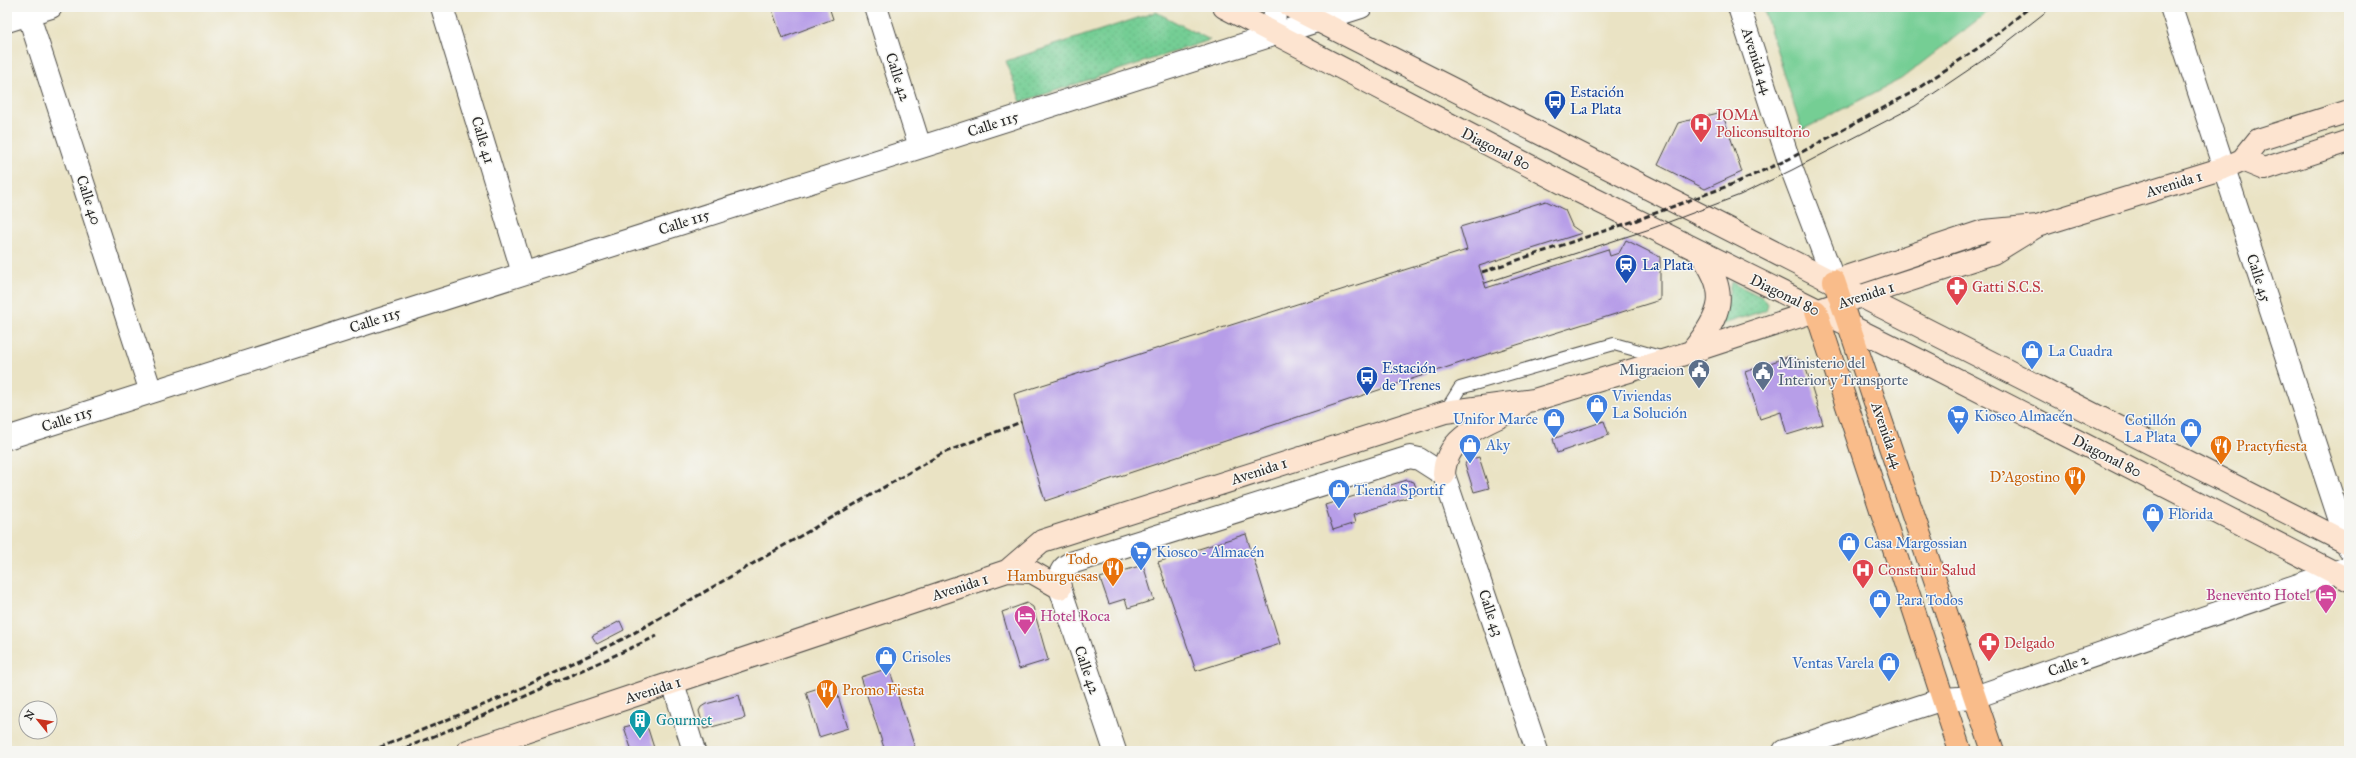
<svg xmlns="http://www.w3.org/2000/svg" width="2356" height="758" font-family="'IM FELL Great Primer',serif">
<defs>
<pattern id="park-dots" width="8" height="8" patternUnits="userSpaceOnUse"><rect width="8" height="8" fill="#75ce94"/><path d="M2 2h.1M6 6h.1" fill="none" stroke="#65b180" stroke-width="1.8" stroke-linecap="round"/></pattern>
</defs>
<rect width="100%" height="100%" fill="#f6f6f2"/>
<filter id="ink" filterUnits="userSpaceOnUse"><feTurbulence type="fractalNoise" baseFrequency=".025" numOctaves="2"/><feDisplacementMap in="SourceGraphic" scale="8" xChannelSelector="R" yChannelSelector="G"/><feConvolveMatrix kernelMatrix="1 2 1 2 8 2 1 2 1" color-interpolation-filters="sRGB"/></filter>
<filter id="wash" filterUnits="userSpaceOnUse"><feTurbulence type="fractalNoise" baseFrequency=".012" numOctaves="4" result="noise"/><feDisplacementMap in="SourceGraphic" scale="16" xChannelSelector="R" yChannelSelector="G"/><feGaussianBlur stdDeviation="0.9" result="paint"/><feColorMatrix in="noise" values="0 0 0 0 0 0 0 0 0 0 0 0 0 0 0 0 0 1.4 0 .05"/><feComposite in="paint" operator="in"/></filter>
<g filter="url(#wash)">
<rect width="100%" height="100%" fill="#eae3c4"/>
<path fill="url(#park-dots)" stroke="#507c60" d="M1156,12L1210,40L1021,102L1006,61Z
M1731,282L1764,298L1768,304L1766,310L1714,327L1728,298Z"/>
<path fill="#75ce94" stroke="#507c60" d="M1763,7H1994L1901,79L1802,130Z"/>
<g id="blocks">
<path fill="#b79ee8" d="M771,7H829L833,19L782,38Z
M1722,112L1742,172L1705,189L1658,165L1678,123Z
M1546,201L1565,210L1572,226L1582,233L1479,266L1486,288L1608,249L1610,256L1619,253L1626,240L1660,257V300L1466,361L1045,501L1024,433L1014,394L1467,250L1460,227Z
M1790,356L1804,362L1823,424L1787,435L1781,412L1760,419L1745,372Z
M1604,421L1609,435L1557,453L1553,439Z
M1479,457L1489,488L1474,492L1465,464L1468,460Z
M1407,480L1414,482L1418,494L1353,515L1355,523L1333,530L1325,505Z
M1246,534L1280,644L1196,671L1158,562Z
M1143,565L1154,600L1128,608L1125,599L1109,604L1100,578Z
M1027,603L1033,607L1048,660L1019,669L1002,612Z
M620,621L624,630L597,644L592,636Z
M889,668L916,751H885L861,677Z
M834,683L848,728L819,737L806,692Z
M739,695L745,718L704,729L699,711L701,707L706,704Z
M641,723L648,729L655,751H632L624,727Z"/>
</g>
</g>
<g filter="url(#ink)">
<use href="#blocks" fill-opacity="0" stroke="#484742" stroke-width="1"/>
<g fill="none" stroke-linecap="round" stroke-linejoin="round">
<g stroke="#484742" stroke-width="14">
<path id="lane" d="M1445,412L1460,388L1614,344L1664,358"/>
</g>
<g stroke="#484742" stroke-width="24">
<path id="street" d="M26,7L151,392
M442,7L523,273
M876,7L920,147
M1739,7L1792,170L1834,281
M2171,7L2349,548
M7,21L51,7
M1274,35L1275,7
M7,438L1361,7
M673,683L694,751
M1115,751L1060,588C1058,577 1060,568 1071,563L1410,457L1419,459L1444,475L1537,751
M1784,751L1943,699L1975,697L2347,568"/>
</g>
<g stroke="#484742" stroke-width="24">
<path id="secondary" d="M1224,7L1580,192L1921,361L2349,580
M1291,7L2349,544
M2242,160L2264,169L2349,141
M1834,281L1984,231L2037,226L2224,168L2242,160L2258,140L2349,111
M1692,351C1722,314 1730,293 1700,253
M1444,475C1445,434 1489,423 1520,407
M1007,571L1032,572L1060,588
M468,751L1007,571L1042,541L1445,412L1534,400L1669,359L1993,253L2037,226"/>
</g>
<g stroke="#484742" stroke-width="24">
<path id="primary" d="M1834,281L1993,751
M1816,311L1960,751"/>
</g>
<use href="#lane" stroke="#fff" stroke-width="12"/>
<use href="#street" stroke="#fff" stroke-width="22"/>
<use href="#secondary" stroke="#fde4d0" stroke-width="22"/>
<use href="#primary" stroke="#f9bc8a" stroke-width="22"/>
<path stroke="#2b2b2b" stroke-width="1" d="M1485,283L1653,228L1740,195L1792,170L1915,106L1992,54L2052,7"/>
<path stroke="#2b2b2b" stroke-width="3" stroke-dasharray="6 3" stroke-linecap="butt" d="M1482,272L1637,220L1733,184L1789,159L1911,93L1984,44L2030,7
M371,751L505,696L627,637L941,454L1021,422
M398,751L473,720L657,636"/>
</g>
</g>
<defs>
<g id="bus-pin" transform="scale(1.15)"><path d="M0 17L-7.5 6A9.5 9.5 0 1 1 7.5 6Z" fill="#1a4fb4" stroke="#f6f6f2"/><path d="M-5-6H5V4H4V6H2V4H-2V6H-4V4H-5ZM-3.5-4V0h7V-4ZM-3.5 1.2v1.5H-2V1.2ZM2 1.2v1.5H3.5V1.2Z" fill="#fff"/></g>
<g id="hospital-pin" transform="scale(1.15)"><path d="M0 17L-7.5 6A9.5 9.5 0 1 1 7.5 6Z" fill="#e0444e" stroke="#f6f6f2"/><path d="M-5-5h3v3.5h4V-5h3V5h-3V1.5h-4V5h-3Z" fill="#fff"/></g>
<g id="station-pin" transform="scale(1.15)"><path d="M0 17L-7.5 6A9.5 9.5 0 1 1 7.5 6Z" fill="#1a4fb4" stroke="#f6f6f2"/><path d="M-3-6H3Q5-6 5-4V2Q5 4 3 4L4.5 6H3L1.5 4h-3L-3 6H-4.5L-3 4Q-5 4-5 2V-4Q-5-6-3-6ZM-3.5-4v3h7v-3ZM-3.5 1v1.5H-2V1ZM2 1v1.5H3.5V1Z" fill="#fff"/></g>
<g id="pharmacy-pin" transform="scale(1.15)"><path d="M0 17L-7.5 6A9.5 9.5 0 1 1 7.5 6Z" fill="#e0444e" stroke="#f6f6f2"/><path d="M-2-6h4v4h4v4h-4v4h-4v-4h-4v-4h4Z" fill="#fff"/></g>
<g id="shop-pin" transform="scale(1.15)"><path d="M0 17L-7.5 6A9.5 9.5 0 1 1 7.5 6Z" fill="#3f7fe0" stroke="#f6f6f2"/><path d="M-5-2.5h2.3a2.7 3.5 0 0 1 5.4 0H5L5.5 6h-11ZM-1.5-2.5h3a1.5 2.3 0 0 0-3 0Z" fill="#fff"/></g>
<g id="civic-pin" transform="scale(1.15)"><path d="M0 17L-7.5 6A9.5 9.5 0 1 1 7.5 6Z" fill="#5c6f8a" stroke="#f6f6f2"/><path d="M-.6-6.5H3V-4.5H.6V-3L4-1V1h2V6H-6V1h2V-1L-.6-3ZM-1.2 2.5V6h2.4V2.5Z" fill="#fff"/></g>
<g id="supermarket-pin" transform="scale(1.15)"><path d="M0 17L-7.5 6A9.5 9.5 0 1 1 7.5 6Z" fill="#3f7fe0" stroke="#f6f6f2"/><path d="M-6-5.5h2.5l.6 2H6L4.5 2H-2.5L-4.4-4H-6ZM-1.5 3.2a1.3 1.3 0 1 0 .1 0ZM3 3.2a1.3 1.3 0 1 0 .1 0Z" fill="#fff"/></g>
<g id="restaurant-pin" transform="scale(1.15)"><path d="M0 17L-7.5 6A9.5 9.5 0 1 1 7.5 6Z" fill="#e8710a" stroke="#f6f6f2"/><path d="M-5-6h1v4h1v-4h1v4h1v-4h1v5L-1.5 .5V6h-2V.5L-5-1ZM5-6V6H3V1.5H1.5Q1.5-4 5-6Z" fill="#fff"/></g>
<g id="hotel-pin" transform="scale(1.15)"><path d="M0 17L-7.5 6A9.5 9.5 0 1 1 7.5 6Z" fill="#d1479c" stroke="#f6f6f2"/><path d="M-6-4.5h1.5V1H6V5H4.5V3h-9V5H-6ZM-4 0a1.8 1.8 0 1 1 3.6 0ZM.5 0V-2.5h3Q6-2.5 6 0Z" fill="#fff"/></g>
<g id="building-pin" transform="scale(1.15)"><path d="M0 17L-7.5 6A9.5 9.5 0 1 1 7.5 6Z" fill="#0f9aa8" stroke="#f6f6f2"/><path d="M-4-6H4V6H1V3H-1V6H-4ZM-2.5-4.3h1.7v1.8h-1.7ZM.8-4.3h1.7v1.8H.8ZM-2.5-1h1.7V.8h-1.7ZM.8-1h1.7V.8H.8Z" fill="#fff"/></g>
</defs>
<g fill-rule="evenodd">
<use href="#bus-pin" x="1555" y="101"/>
<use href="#hospital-pin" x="1701" y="124"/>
<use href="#station-pin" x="1626" y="265"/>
<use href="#pharmacy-pin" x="1957" y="287"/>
<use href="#shop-pin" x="2032" y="351"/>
<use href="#civic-pin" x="1699" y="370"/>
<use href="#civic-pin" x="1763" y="372"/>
<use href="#bus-pin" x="1367" y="377"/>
<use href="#shop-pin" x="1597" y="405"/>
<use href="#supermarket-pin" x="1958" y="416"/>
<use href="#shop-pin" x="1554" y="419"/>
<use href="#shop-pin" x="2191" y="429"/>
<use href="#shop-pin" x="1470" y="445"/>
<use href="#restaurant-pin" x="2221" y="446"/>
<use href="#restaurant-pin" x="2075" y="477"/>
<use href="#shop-pin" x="1339" y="490"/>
<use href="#shop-pin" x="2153" y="514"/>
<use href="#shop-pin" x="1849" y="543"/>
<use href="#supermarket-pin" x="1141" y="552"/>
<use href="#restaurant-pin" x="1113" y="568"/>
<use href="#hospital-pin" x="1863" y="570"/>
<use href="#hotel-pin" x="2326" y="595"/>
<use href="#shop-pin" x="1880" y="600"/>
<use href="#hotel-pin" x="1025" y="616"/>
<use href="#pharmacy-pin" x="1989" y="643"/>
<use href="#shop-pin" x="886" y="657"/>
<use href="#shop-pin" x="1889" y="663"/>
<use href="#restaurant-pin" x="827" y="690"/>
<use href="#building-pin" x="640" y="720"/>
</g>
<g text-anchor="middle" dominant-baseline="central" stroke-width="3" stroke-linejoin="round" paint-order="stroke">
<g font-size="15" fill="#2b2b2b" stroke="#f6f6f2">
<text transform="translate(1757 61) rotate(72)">Avenida 44</text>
<text transform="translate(898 77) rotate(72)">Calle 42</text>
<text transform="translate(993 124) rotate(-18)">Calle 115</text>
<text transform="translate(483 140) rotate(73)">Calle 41</text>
<text transform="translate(1496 149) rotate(27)">Diagonal 80</text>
<text transform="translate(2174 184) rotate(-17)">Avenida 1</text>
<text transform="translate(89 200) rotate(72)">Calle 40</text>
<text transform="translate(684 222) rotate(-18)">Calle 115</text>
<text transform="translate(2259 278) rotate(72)">Calle 45</text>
<text transform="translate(1785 295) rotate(26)">Diagonal 80</text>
<text transform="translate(1866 295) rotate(-18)">Avenida 1</text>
<text transform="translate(375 320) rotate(-18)">Calle 115</text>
<text transform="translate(67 419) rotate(-18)">Calle 115</text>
<text transform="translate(1887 435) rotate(71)">Avenida 44</text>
<text transform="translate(2107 456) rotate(27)">Diagonal 80</text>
<text transform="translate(1259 471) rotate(-18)">Avenida 1</text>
<text transform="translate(960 587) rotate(-18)">Avenida 1</text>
<text transform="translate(1491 613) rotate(71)">Calle 43</text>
<text transform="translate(2068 665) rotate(-19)">Calle 2</text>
<text transform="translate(1087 670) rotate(71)">Calle 42</text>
<text transform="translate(653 690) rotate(-18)">Avenida 1</text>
</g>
<g font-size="15" fill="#164399" stroke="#f6f6f2" text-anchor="start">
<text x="1570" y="92">Estación<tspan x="1570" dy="17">La Plata</tspan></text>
<text x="1642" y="265">La Plata</text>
<text x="1382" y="368">Estación<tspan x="1382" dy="17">de Trenes</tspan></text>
</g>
<g font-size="15" fill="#be3a42" stroke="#f6f6f2" text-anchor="start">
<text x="1716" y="115">IOMA<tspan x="1716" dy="17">Policonsultorio</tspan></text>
<text x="1972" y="287">Gatti S.C.S.</text>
<text x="1878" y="570">Construir Salud</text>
<text x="2004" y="643">Delgado</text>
</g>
<g font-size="15" fill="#366cbe" stroke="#f6f6f2" text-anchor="start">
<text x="2048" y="351">La Cuadra</text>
<text x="1612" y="396">Viviendas<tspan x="1612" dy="17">La Solución</tspan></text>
<text x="1974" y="416">Kiosco Almacén</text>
<text x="1538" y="419" text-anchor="end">Unifor Marce</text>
<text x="2176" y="420" text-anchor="end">Cotillón<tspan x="2176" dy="17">La Plata</tspan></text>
<text x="1486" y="445">Aky</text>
<text x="1354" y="490">Tienda Sportif</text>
<text x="2168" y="514">Florida</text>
<text x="1864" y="543">Casa Margossian</text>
<text x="1156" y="552">Kiosco - Almacén</text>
<text x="1896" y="600">Para Todos</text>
<text x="902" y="657">Crisoles</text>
<text x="1874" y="663" text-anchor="end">Ventas Varela</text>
</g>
<g font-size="15" fill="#4e5e75" stroke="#f6f6f2" text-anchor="start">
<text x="1778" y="363">Ministerio del<tspan x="1778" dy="17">Interior y Transporte</tspan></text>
<text x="1684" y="370" text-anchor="end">Migracion</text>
</g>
<g font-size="15" fill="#c56008" stroke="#f6f6f2" text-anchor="start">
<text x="2236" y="446">Practyfiesta</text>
<text x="2060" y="477" text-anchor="end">D'Agostino</text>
<text x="1098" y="559" text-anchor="end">Todo<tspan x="1098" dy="17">Hamburguesas</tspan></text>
<text x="842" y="690">Promo Fiesta</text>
</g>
<g font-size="15" fill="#b23c85" stroke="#f6f6f2" text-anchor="end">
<text x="2310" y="595">Benevento Hotel</text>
<text x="1040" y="616" text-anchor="start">Hotel Roca</text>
</g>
<g font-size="15" fill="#0d838f" stroke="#f6f6f2" text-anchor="start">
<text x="656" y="720">Gourmet</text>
</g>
</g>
<rect width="2356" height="758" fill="none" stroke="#f6f6f2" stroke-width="24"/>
<g transform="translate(38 720) rotate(300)"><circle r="19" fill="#f6f6f2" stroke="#a5a5a2"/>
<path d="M0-3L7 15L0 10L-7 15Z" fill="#c8321e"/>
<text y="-6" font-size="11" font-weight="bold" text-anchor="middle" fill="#2b2b2b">N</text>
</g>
</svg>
